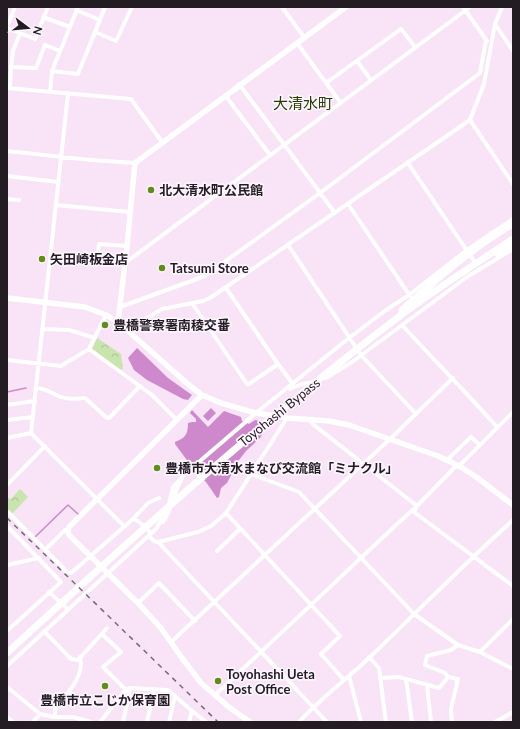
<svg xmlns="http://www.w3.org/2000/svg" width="520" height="729" font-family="Lato,'Noto Sans JP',sans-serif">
<defs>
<pattern id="forest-crowns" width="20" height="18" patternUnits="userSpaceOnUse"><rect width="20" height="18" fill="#cae4af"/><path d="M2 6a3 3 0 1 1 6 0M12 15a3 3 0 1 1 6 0" fill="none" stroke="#adc396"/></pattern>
</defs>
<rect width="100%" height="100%" fill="#f8e3f7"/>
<path fill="url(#forest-crowns)" d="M97,338L121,354L123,370L118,369L92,349Z
M20,489L28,497L12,514L7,509V499L8,498L11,499Z"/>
<path fill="#ce89cc" d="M137,348L168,378L192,395L188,400L183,399L147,380L134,370L128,358Z
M211,408L216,413L208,421L203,416Z
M192,410L208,427L224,411L241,417L242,421L249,424L255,420L265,422L267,426L260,438L246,451L239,460L227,483L221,488L219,497L217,498L206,482L195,471L175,444V442C185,438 188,435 188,423L192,422H196V419L190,413Z"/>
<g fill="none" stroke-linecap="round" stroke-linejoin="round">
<path stroke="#ce89cc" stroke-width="1.5" d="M7,392L26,388
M35,537L68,505L78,514"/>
<path stroke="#fff" stroke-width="4" d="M282,7L304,37
M463,7L487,41
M76,10L100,20
M43,17L70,27
M495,24L513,51
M7,27L15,7
M7,28L35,39L48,7
M95,32L105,7
M297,43L340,102
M357,61L371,80
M11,67L13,51L20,33
M52,71L78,74L95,32L116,41L132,7
M326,83L401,29L415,47
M239,84L335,213
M7,88L131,99L162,142
M10,88L11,67L36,68L45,45L60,51
M50,92L52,71L78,7
M68,94L31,433L124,526
M225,95L270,155
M470,120L513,184
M7,151L91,160L135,163
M408,163L476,264
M7,176L58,182
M7,199L19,200
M348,204L410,296
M56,205L130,212
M288,245L361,355L416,414
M127,246L99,244L97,260L125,263L470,7
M226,288L278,364L293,384
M192,303L247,384H249L278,364
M120,307L205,276L320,193L480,73L486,40
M402,325C433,359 466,392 497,427
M43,329L69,330L95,338
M127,330L162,309L203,301L210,298L470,120L484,84L495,24L502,7
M89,349L152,395L177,420
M7,360L61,366L89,349L106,315
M326,378L352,362L467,277L513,249
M37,388C48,389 52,394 61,397C69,400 77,399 85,398L107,418H109L140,386
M290,389L302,384L314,382
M7,405L35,401
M7,420L33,417
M310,420L314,425L417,506
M7,438L31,433
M447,460L471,437L480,445
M251,474L299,492L414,614L458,645L480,652L513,669
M7,485L45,446
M416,508L414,512L513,586
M7,511L67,572L71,573L133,519L148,503L159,498
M226,513L340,636L321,654L344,680
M133,519L138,521L149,531C149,537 151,541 158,542L327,722
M163,522C173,508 173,493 182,479
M7,526L61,582L7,631
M156,529L168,508L173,487L186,473L256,413L349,338L386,310L409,295L467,250L513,219
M158,542L198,532L211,526L226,513L287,418
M45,550L65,530L68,529
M217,551L240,529
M7,565L39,558
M49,592L68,609
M138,603L159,583L195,621
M44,631L71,659L78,660L107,628
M102,634L121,652L103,667L126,690
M171,642L390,439L453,378
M480,652L513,619
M369,657L379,668L386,722
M7,666L157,528
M349,676L361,722
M381,678L399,677L439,688L448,677
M406,679L412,722
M427,685L431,722
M7,687L40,714L55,717H73L91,722
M215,695L396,525L417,506L455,467L459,466L513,412
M7,717L13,722
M55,717V709C66,695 85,677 80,657
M33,722L40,714
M100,722L124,692L129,688L168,690L192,711L206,722
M123,722L129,694V688
M147,722L154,689
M169,722L175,696
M189,722L192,711
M299,722C321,698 347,679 371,656C418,611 464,564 513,520
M452,722L451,709L458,679L448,677L445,673L425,665L427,656L451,650L458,645
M495,722L513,712"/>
<path stroke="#fff" stroke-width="5.5" d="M7,298L85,307L106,315L118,322L189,385L202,395L221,403L256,413L287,418L329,421L349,425L438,456L459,466L475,476L513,505
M118,322L127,246L135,163L346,7
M202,395L69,527L68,532L69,535L138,603L161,628L182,658L201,683L230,708L250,722"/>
<path stroke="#fff" stroke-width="7" d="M498,254L513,245
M402,310C437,279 473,247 513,224
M7,653C133,537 260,422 396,319C434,290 474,265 513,239"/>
<path stroke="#776a77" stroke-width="1.5" stroke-dasharray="5 5" stroke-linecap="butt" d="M7,518L218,722"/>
</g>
<g fill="#618c1c" stroke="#fdf5fd" stroke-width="1.5">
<circle cx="151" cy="190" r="4"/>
<circle cx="42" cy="259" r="4"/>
<circle cx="162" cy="268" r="4"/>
<circle cx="105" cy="325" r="4"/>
<circle cx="157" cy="468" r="4"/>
<circle cx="218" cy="681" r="4"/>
<circle cx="105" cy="686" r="4"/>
</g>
<g text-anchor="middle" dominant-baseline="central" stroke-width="3.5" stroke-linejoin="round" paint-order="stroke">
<g font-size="13" font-weight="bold" fill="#231c23" stroke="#fdf5fd" text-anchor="start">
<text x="159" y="190">北大清水町公民館</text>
<text x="50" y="259">矢田崎板金店</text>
<text x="170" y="268">Tatsumi Store</text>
<text x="113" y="325">豊橋警察署南稜交番</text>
<text x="165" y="468">豊橋市大清水まなび交流館「ミナクル」</text>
<text x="226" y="674">Toyohashi Ueta<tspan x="226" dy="15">Post Office</tspan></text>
<text x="105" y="700" text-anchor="middle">豊橋市立こじか保育園</text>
</g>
<g font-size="13" fill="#231c23" stroke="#fdf5fd">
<text transform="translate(279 412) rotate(-39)">Toyohashi Bypass</text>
</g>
<g font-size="15" fill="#263b05" stroke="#fdf5fd">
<text x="303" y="103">大清水町</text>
</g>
</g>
<rect width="520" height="729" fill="none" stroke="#231c23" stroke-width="16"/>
<g transform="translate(28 28) rotate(106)" stroke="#fdf5fd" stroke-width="3" paint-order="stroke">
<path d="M0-3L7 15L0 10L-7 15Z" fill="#231c23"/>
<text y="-6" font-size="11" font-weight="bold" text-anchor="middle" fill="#231c23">N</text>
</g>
</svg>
